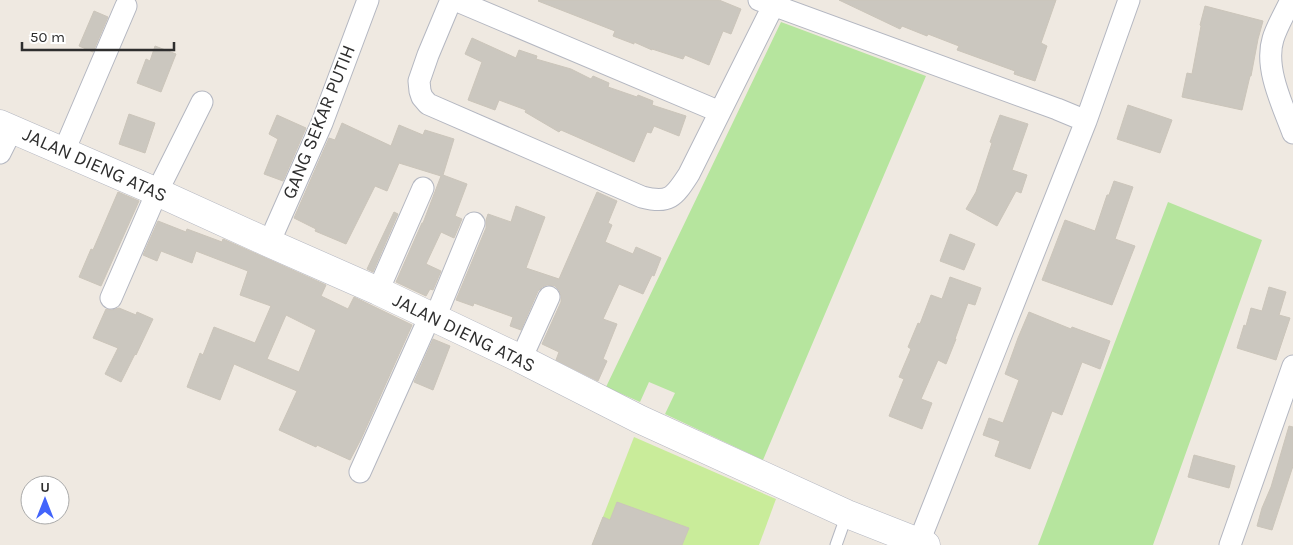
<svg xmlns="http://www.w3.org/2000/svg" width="1293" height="545" font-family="Karla,sans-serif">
<rect width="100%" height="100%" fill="#efe9e1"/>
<path fill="#b6e59e" d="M781,22L926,76L763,460L665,414L675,393L649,382L640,402L606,387Z
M1168,202L1262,240L1153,545H1038Z"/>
<path fill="#c9ec9a" d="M634,437L776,499L759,545H592Z"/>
<path fill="#cbc7bf" stroke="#cbc5ba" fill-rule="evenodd" d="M539,0H719L741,9L731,34L723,31L709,65L685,55L683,59L652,49V50L634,42V44L613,36L615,31L538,1Z
M839,0H1056L1041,43L1047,46L1035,81L1014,74L1015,71L957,50L959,46L928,34L927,36L902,26L900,29Z
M1205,6L1263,21L1258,39L1251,76H1250L1242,110L1182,97L1187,73L1192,74L1201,26L1200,25Z
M94,11L108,17L93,52L79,46Z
M472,38L516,58L519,50L537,56L536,59L571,69L591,79L593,76L609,83L608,87L637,97L638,95L653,101L652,105L686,116L679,136L654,126L651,133L647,132L634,162L561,130L559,132L525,112L526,110L499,100L495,110L468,100L482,62L465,54Z
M155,46L176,54L161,92L137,83L146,59L150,61Z
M1128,105L1172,120L1160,153L1117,139Z
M129,114L155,123L145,153L119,144Z
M277,115L306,128L283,181L264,174L278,139L269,134Z
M1000,115L1028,124L1012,170L1027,175L1021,193L1016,191L997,226L966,209L976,192L992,143L990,142Z
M342,123L391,146L399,125L423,135L425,130L454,139L443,175L467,184L455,216L462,219L454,238L441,232L426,264L441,271L433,290L430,289L426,296L396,282L422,223H423L441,176L399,163L387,191L375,186L346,244L315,231L316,229L294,218L329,138L335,140Z
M1114,181L1133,187L1115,239L1135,246L1112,305L1042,280L1065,220L1095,231L1107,195H1109Z
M118,192L139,201L101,286L79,277L91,249L93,250Z
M597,192L617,201L608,223L612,225L605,242L633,254L636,247L661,258L654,276L652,275L643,294L619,284L603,319L617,324L603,359L607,361L598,381L556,360L559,352L542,344L561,302V296L559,290L555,286L547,285L542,287L538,291L521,330L510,326L513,317L474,303L473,306L456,300L486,228V220L488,214L511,222L516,206L545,217L526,268L559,279Z
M394,212L398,214L373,272L367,269Z
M158,221L186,232L187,229L222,242L223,239L326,285L321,296L348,309L354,297L412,325L361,439L350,460L317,445L316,447L279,430L297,391L234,364L220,400L187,387L200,353L203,355L214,327L255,343L271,306L240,295L248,271L196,251L192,263L161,251L157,261L143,255ZM286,315L316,330L299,372L267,359Z
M950,234L975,244L964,270L940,261Z
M950,277L981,288L975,305L968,303L955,339H956L946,364L938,360L921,399L932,403L922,429L889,416L904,379L899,377L911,349L908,347L918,323L920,324L931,295L942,299Z
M1269,287L1286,292L1279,315L1290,318L1276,360L1237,348L1244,325L1246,326L1251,308L1262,311Z
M119,308L136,315L137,312L153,319L136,355L135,354L121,382L105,374L118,348L93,338L106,309L112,310Z
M1029,312L1071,329L1072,327L1110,341L1100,369L1082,362L1062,415L1052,411L1030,469L995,456L1000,441L983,435L989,418L1003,423L1019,380L1005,374L1018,338Z
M433,339L450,346L433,390L414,382Z
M1289,426L1293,427V466L1272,530L1257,526L1262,508L1271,487Z
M1194,455L1235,466L1229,488L1188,477Z
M617,502L689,528L682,545H592L603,517L610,520Z"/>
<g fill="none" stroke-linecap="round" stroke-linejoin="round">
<g stroke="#b4b7c1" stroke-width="13">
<path id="service" d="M836,545L847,514"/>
</g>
<g stroke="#b4b7c1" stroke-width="23">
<path id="minor" d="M451,0L428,55L419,81L420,91L422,97L428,104L642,197C670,204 674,197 689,174L773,6
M455,0L720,112
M759,0L1057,109L1086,121L919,542
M1291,0C1285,13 1277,26 1273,39C1264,68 1283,106 1293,133
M1086,121L1129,0
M64,151L126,6
M0,153L12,129
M269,243L322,123L368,0
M378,291L423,188
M111,298L157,192L202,102
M435,318L474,223
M521,359L549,297
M360,472L430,316
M1230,545L1293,366"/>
</g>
<g stroke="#b4b7c1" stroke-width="29">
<path id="tertiary" d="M0,124L157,192L269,243L378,291L521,359L639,419L847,514L926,545"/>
</g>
<use href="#service" stroke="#fff" stroke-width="11"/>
<use href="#minor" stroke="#fff" stroke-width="21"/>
<use href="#tertiary" stroke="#fff" stroke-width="28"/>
</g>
<g text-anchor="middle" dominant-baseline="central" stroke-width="4" stroke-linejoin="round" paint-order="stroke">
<g font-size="19" fill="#2e2e2e" stroke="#fff">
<text transform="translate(319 122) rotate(-68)">GANG SEKAR PUTIH</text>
<text transform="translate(95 165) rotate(24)">JALAN DIENG ATAS</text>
<text transform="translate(464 333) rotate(26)">JALAN DIENG ATAS</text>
</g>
</g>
<g transform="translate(45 500)"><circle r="24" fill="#ffffff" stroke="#ababab"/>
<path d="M0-4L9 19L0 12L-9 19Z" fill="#4264fb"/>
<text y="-8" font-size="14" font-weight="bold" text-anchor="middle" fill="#2e2e2e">U</text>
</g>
<path d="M22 42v8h152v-8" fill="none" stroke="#2e2e2e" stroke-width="2.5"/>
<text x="30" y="42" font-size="15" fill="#2e2e2e" stroke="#ffffff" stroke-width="4" paint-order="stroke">50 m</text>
</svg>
